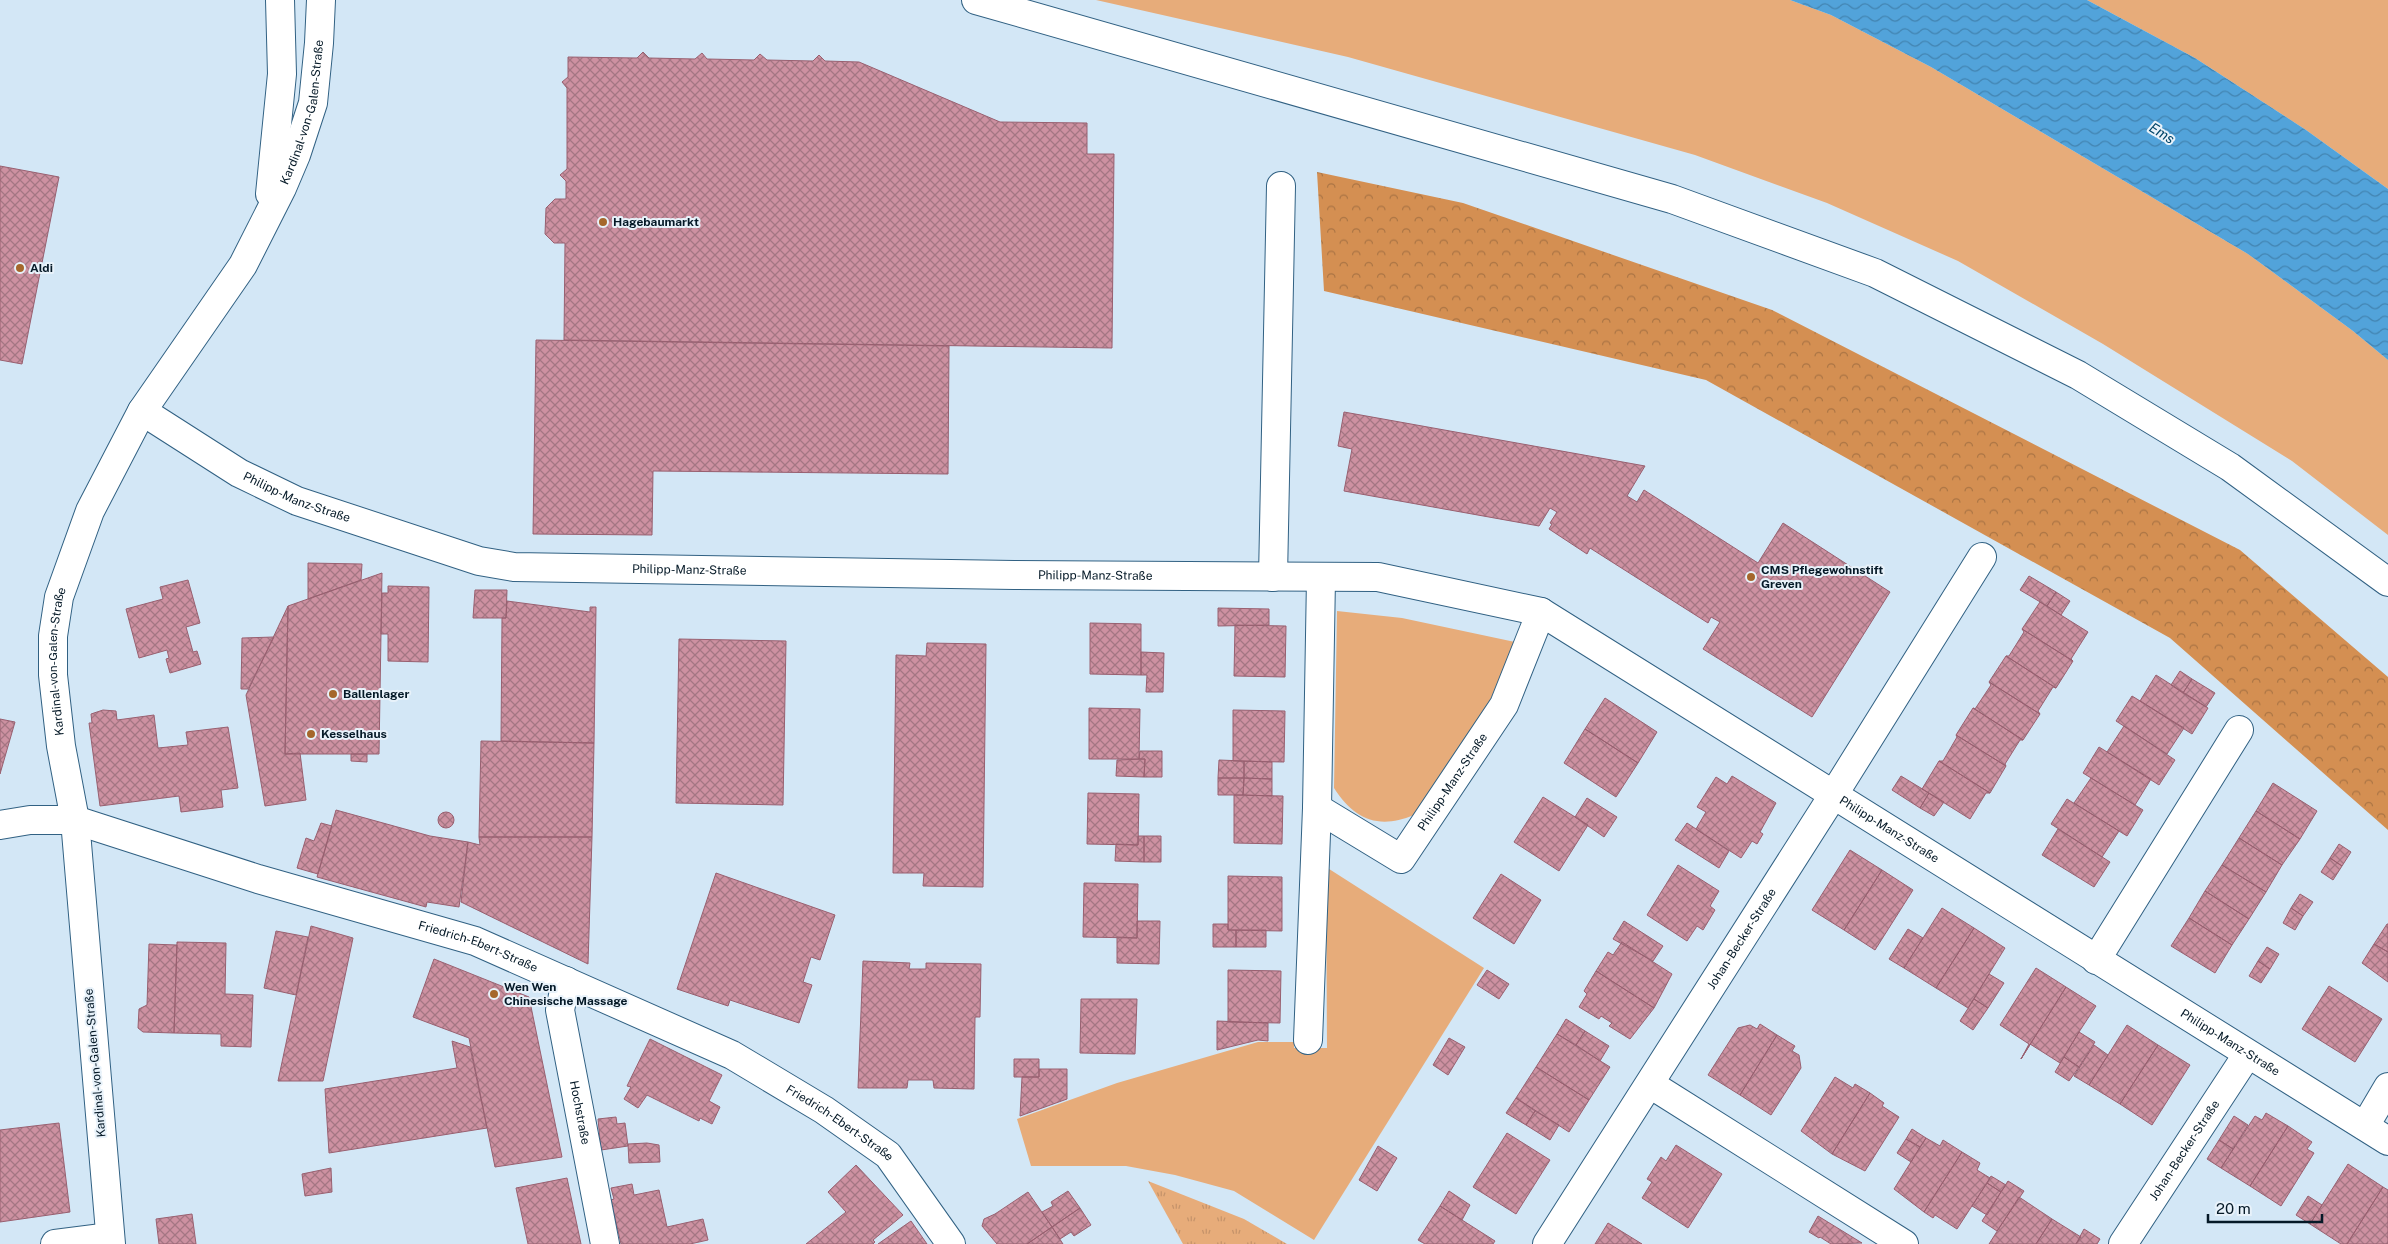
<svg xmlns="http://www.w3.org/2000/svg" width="2388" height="1244" font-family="'Public Sans',sans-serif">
<defs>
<pattern id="forest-crowns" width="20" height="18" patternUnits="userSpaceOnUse" patternTransform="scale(1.25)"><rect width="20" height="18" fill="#d48f52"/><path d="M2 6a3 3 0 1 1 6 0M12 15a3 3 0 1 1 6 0" fill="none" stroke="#aa7444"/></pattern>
<pattern id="park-tufts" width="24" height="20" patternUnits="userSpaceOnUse" patternTransform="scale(1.25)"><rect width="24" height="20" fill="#e7ac7a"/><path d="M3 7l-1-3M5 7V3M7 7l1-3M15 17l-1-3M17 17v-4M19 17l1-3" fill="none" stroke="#c5936a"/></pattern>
<pattern id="water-waves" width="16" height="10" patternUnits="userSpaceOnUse" patternTransform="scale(1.25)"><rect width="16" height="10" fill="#52a3da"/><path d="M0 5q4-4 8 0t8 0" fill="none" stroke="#4284b1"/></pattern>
<pattern id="building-cross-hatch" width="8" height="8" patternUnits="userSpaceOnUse" patternTransform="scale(1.25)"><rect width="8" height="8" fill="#cd91a1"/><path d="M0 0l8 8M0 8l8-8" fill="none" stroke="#a47683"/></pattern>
</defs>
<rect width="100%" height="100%" fill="#d3e7f6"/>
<path fill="#e7ac7a" d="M1096,0H1790L1831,15L1931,67L2248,254L2353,331L2388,360V535L2292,461L2103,344L1958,261L1827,203L1695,155L1348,57Z
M2087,0H2388V189L2306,130L2195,58Z
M1337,611L1402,618L1515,642L1488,705L1414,815C1378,830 1354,819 1334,788Z
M1326,867L1484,968L1314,1240L1234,1191L1175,1175L1126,1166H1031L1017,1119L1117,1083L1258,1042H1294V1048H1327Z"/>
<path fill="url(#forest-crowns)" d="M1317,172L1463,203L1772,310L2240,550L2388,677V830L2170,638L1706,380L1324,291Z"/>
<path fill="url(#park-tufts)" d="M1148,1181L1244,1219L1287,1244H1183Z"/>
<path fill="url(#water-waves)" d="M1790,0H2087L2195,58L2306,130L2388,189V360L2353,331L2248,254L1931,67L1831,15Z"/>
<path fill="url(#building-cross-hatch)" stroke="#986070" d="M643,52L649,58L695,59L702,53L707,59L754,60L760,54L767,60L813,61L819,55L825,61L859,62L1000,122L1087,123V154H1114L1112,348L564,340L565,243H554L545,234L546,208L555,199H566V181L560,175L567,169V88L562,82L568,77V57L637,58Z
M0,166L59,177L22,364L0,360Z
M536,340L949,346L948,474L653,471L652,535L533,534Z
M1344,412L1645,466L1627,496L1637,502L1644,490L1758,563L1783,523L1890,592L1812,717L1703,649L1720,622L1711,617L1708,623L1590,548L1587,554L1549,529L1552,524L1550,523L1557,512L1550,508L1539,526L1344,491L1352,449L1338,446Z
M308,563L362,564L361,580L308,599Z
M382,573L379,754H285L288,606Z
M2029,576L2056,592L2047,606L2020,590Z
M188,580L200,623L186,627L193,652L197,651L201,664L170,673L166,659L169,658L167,650L139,658L126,609L163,599L160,587Z
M388,586L429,587L428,662L388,661V634H381L382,593H388Z
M475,590H507L506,618H473Z
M2056,592L2070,601L2061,615L2047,606Z
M507,601L590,612V607H596L594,743L501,741L502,618H506Z
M2040,602L2088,632L2071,659L2073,661L2022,629Z
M288,606L285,754L300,753L306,800L265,806L246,695Z
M1218,608L1269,609V625L1218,626Z
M1090,623L1141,624V675L1090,674Z
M1235,625L1286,626L1285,677L1234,676Z
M2022,629L2073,661L2056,688L2006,656H2009L2024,632Z
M274,637L248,689H241L242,638Z
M679,639L786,641L783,805L676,803Z
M927,643L986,644L983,887L923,886L924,873H893L896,655L926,656Z
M1141,652L1164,653L1163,692H1146L1147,675H1141Z
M2006,656L2056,688L2053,687L2038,711L2040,714L1989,682Z
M2180,671L2192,679L2183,693L2171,685Z
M2156,675L2208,708L2192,734L2140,701Z
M2192,679L2215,693L2206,707L2183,693Z
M1989,682L2040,714L2023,740L1973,708L1975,709L1991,685Z
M2132,696L2184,728L2167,754L2116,721Z
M1605,698L1657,732L1638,763L1585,729Z
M1089,708L1140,709L1139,759H1089Z
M1973,708L2023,740H2020L2005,764L2006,766L1956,735Z
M103,710L116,711L117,720L154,715L158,748L188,745L186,732L228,727L238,788L221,790L223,807L181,812L179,796L100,806L89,723H92L91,714Z
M1233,710L1285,711L1284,762L1233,761Z
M0,719L15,722L0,774Z
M2124,726L2175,760L2159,785L2107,752Z
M1585,729L1638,763L1616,797L1564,763Z
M1956,735L2006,766L1990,793L1939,761H1943L1957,737Z
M481,741L594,743L592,837H479Z
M2099,747L2151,779L2135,805L2083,773Z
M1140,751H1162V777H1144L1145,759H1139Z
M351,754H367V762L351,761Z
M1145,759L1144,777L1116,776L1117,760Z
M1219,760L1244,761V778H1218Z
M1244,761L1272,762V779L1244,778Z
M1939,761L1990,793H1986L1970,819L1922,789Z
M1732,776L1776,803L1760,832L1763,834L1757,844L1752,841L1741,858L1696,829L1706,812L1697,807L1716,777L1727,784Z
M1901,776L1929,793L1920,808L1892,790Z
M1218,778H1244L1243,795H1218Z
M1244,778L1272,779V796L1243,795Z
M2091,778L2143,810L2127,836L2074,803Z
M2273,783L2317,811L2300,839L2256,811Z
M1088,793L1139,794L1138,845L1087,844Z
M1929,793L1944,802L1934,816L1920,808Z
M1234,795L1283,796L1282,844L1234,843Z
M1543,797L1588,825L1559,871L1514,842Z
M1587,798L1617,817L1604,837L1575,817Z
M2067,799L2119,831L2102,857L2051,824Z
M336,810L430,836L468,842L459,907L427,902L426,907L317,877Z
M2256,811L2300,839L2282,865L2239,838Z
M438 820a8 8 0 1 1 16 0a8 8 0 1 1-16 0Z
M321,823L332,826L318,874L297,868L306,838L314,841Z
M1687,823L1729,851L1719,868L1675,840Z
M2058,829L2110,862L2094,887L2042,855Z
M1138,836H1144V862L1115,861L1116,844L1138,845Z
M1144,836H1161V862H1144Z
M479,837H592L588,964L461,902L468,842L480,845Z
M2239,838L2282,865L2266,892L2222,865Z
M2339,844L2351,852L2342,866L2330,858Z
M1850,850L1882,870L1844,930L1812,910Z
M2330,858L2342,866L2333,880L2321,872Z
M1678,865L1719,891L1710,906L1715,910L1703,930L1697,926L1687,941L1647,915Z
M2222,865L2266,892L2249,919L2205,891Z
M1882,870L1913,890L1875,950L1844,930Z
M716,873L835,915L820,960L811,957L803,982L812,985L799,1023L730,1000L728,1006L677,989Z
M1501,874L1541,900L1514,944L1473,918Z
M1228,876L1282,877V931L1228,930Z
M1084,883L1138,884L1137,938L1083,937Z
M2205,891L2249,919L2232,945L2189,918Z
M2300,894L2313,902L2303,916L2291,908Z
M1942,908L1974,928L1936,988L1904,968Z
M2291,908L2303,916L2295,930L2283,923Z
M2189,918L2232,945L2215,973L2171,946Z
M1137,921H1160L1159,964L1117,963V937L1137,938Z
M1624,921L1663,946L1653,961L1613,939Z
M1213,924H1228V930H1236V947H1213Z
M2387,924H2388V952L2374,944Z
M311,926L353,938L323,1081H278Z
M1974,928L2005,948L1968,1008L1936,988Z
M1908,929L1923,938L1904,968L1889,959Z
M1236,930H1266V947H1236Z
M276,931L308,937L296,995L264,988Z
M177,942L226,943L225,994L253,995L251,1047L221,1046V1034L174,1033Z
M1622,942L1672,974L1654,1008L1596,971L1608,952L1613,955Z
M149,944L177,945L174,1033L143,1032L138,1028L139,1009L147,1005Z
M2374,944L2388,952V982L2362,963Z
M2267,947L2279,954L2270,969L2258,961Z
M434,959L529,997L562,1157L495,1167L469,1038L413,1017Z
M863,961L910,963L909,969H926V963L981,964L980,1017H975L974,1089L934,1088L933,1080H908L907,1088H858Z
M2258,961L2270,969L2261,983L2249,976Z
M2036,968L2066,987L2021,1059L2029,1044L2000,1025Z
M1228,970L1281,971L1280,1023L1228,1022Z
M1487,970L1509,984L1499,999L1477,985Z
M1596,971L1654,1008L1630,1039L1609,1026L1612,1023L1601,1016L1599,1019L1579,1007L1587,994L1584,991Z
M1989,974L2004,983L1988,1008L1974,999Z
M2329,986L2382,1019L2355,1062L2302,1029Z
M2066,987L2096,1006L2079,1032L2060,1063L2030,1044L2021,1059Z
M1081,999H1137L1135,1054L1080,1053Z
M1974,999L1988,1008L1973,1030L1960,1021Z
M1566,1019L1585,1031L1576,1045L1557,1034Z
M1217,1021L1268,1023V1041L1258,1040L1217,1050Z
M1760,1024L1777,1035L1740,1095L1708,1075L1738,1028L1750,1025L1757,1029Z
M2127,1025L2158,1045L2120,1104L2089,1085Z
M1585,1031L1609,1046L1600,1061L1576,1045Z
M2079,1032L2095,1042L2079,1067L2064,1057Z
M1557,1034L1610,1067L1589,1100L1536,1067Z
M1777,1035L1795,1046L1792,1051L1799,1055L1801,1068L1771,1115L1740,1095Z
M1449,1038L1465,1047L1448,1075L1433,1065Z
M650,1039L722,1075L709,1101L720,1107L712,1124L700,1118L699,1121L647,1095L638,1108L624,1099L631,1087L627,1086Z
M452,1041L470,1047L487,1128L329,1153L325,1089L457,1068Z
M2094,1045L2108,1055L2089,1085L2074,1076Z
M2158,1045L2190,1065L2152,1125L2120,1104Z
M2064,1057L2079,1067L2069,1081L2055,1072Z
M1014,1059H1039V1077H1014Z
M1536,1067L1589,1100L1569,1132L1516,1098Z
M1039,1069H1067V1099L1020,1116L1022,1077H1039Z
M1835,1077L1853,1088L1855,1084L1870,1093L1832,1154L1801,1131Z
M1870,1093L1884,1103L1882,1106L1899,1117L1865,1171L1832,1154Z
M1516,1098L1535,1111L1526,1125L1506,1113Z
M1535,1111L1559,1125L1550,1140L1526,1125Z
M2266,1113L2288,1126L2250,1186L2221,1168L2255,1116L2262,1120Z
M2234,1116L2248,1125L2233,1149L2219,1140Z
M616,1117L617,1124L625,1123L628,1146L601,1150L598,1119Z
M59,1123L70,1212L0,1222V1130Z
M2288,1126L2312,1142L2307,1149L2314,1153L2281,1206L2250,1186Z
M1912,1129L1926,1138L1920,1147L1906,1139Z
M1507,1133L1550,1160L1516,1214L1473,1187Z
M1926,1138L1940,1146L1943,1140L1962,1152L1924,1212L1894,1189Z
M1906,1139L1920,1147L1911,1162L1897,1153Z
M2219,1140L2233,1149L2221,1168L2207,1159Z
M647,1143L659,1145L660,1162L629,1163L628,1144Z
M1676,1145L1722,1174L1688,1228L1642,1198L1652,1182L1647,1179L1661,1157L1666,1161Z
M1378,1146L1397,1158L1377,1191L1359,1180Z
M1962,1152L1980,1163L1977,1170L1990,1178L1957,1229L1935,1215L1933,1218L1924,1212Z
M2348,1164L2383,1187L2347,1244H2341L2310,1224Z
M856,1165L903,1215L873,1240L875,1242L873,1244H806L846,1212L828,1192Z
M331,1168L332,1192L305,1196L302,1174Z
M1991,1176L2006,1185L2001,1192L1987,1183Z
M567,1178L581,1244H528L516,1188Z
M2008,1181L2024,1191L1997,1231L1982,1221Z
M1987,1183L2001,1192L1987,1215L1972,1206Z
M632,1184L634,1195L659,1190L667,1227L703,1219L708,1240L690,1244H621L611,1200L614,1199L611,1188Z
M2383,1187L2388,1190V1244H2347Z
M1068,1191L1080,1208L1052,1227L1042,1212L1053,1206L1051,1202Z
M1449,1191L1470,1205L1462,1220L1440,1206Z
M1028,1192L1052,1227L1027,1244H997L982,1226L984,1219L995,1214Z
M2308,1196L2322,1205L2310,1224L2296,1215Z
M2019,1197L2052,1219L2036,1244H1989Z
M1440,1206L1495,1241L1493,1244H1425L1418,1240Z
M1080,1208L1091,1225L1074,1236L1071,1232L1060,1239L1052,1227Z
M192,1214L196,1244H159L156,1219Z
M1818,1216L1862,1243L1831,1244L1820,1237L1819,1238L1809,1232Z
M2052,1219L2081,1237L2076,1244H2036Z
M911,1221L927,1244H878Z
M1608,1223L1642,1244H1595Z
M1052,1227L1063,1244H1027Z
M2084,1229L2100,1239L2097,1244H2076Z"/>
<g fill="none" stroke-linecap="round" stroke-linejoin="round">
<g stroke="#316183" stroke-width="30">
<g id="street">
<path d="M270,194L282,74L280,0"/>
<path id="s1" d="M142,411L239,473L297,501L479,561L514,567L1014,575L1378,577L1541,612L2388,1141"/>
<path d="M1273,577L1281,186"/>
<path id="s2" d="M1317,808L1401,859L1504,705L1541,612"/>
<path id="s3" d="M0,825L30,820H75L258,879L475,941L732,1055L824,1110L888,1155L951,1244"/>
<path d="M2096,960L2239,730"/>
<path id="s4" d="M566,981L560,1010L605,1244"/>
<path d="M1308,1040L1317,808L1321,578"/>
<path d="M1650,1084L1904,1244"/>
<path d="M2365,1126L2388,1087"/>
<path d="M55,1244L110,1237"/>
<path id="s5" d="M111,1244L75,820L61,746L53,675V636L59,597L90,511L142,411L243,265L282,188L296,155L313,103L319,43L321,0"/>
<path id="s6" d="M1547,1244L1834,794L1982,557"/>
<path id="s7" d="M2123,1244L2247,1055"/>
</g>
</g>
<g stroke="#316183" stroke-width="30">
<path id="secondary" d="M976,0L1672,199L1875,273L2078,375L2230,467L2388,582"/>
</g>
<use href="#street" stroke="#fff" stroke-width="28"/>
<use href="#secondary" stroke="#fff" stroke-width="28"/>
</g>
<g fill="#a5672c" stroke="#e8f2fa" stroke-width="2">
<circle cx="603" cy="222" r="5"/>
<circle cx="20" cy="268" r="5"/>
<circle cx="1751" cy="577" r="5"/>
<circle cx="333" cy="694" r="5"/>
<circle cx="311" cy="734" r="5"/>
<circle cx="494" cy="994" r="5"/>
</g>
<g text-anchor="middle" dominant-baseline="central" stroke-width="4" stroke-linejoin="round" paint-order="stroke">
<g font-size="12" fill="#051927" stroke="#e8f2fa">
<text stroke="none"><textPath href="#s5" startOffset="1198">Kardinal-von-Galen-Straße</textPath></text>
<text stroke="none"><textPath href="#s1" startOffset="178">Philipp-Manz-Straße</textPath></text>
<text stroke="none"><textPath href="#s1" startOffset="582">Philipp-Manz-Straße</textPath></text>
<text stroke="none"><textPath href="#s1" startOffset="988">Philipp-Manz-Straße</textPath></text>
<text stroke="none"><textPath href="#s5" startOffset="586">Kardinal-von-Galen-Straße</textPath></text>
<text stroke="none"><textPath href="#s2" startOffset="191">Philipp-Manz-Straße</textPath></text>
<text stroke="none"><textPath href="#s1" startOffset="1848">Philipp-Manz-Straße</textPath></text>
<text stroke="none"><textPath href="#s6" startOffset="362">Johan-Becker-Straße</textPath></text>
<text stroke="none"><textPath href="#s3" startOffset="498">Friedrich-Ebert-Straße</textPath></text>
<text stroke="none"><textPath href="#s1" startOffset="2250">Philipp-Manz-Straße</textPath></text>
<text transform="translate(95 1063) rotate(-95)">Kardinal-von-Galen-Straße</text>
<text stroke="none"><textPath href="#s4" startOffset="134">Hochstraße</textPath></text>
<text stroke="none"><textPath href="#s3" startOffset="902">Friedrich-Ebert-Straße</textPath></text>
<text stroke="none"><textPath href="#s7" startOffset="112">Johan-Becker-Straße</textPath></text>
</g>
<g font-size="12" font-weight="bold" fill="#051927" stroke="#e8f2fa" text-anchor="start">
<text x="613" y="222">Hagebaumarkt</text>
<text x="30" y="268">Aldi</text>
<text x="1761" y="570">CMS Pflegewohnstift<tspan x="1761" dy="14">Greven</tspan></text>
<text x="343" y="694">Ballenlager</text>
<text x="321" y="734">Kesselhaus</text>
<text x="504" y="987">Wen Wen<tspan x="504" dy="14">Chinesische Massage</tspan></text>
</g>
<g font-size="14" font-style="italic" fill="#004569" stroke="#e8f2fa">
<text transform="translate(2162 133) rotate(32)">Ems</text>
</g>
</g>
<path d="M2208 1214v8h114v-8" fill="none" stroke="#051927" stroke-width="2.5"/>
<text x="2216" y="1214" font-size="15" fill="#051927" stroke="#e8f2fa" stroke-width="4" paint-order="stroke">20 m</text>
</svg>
